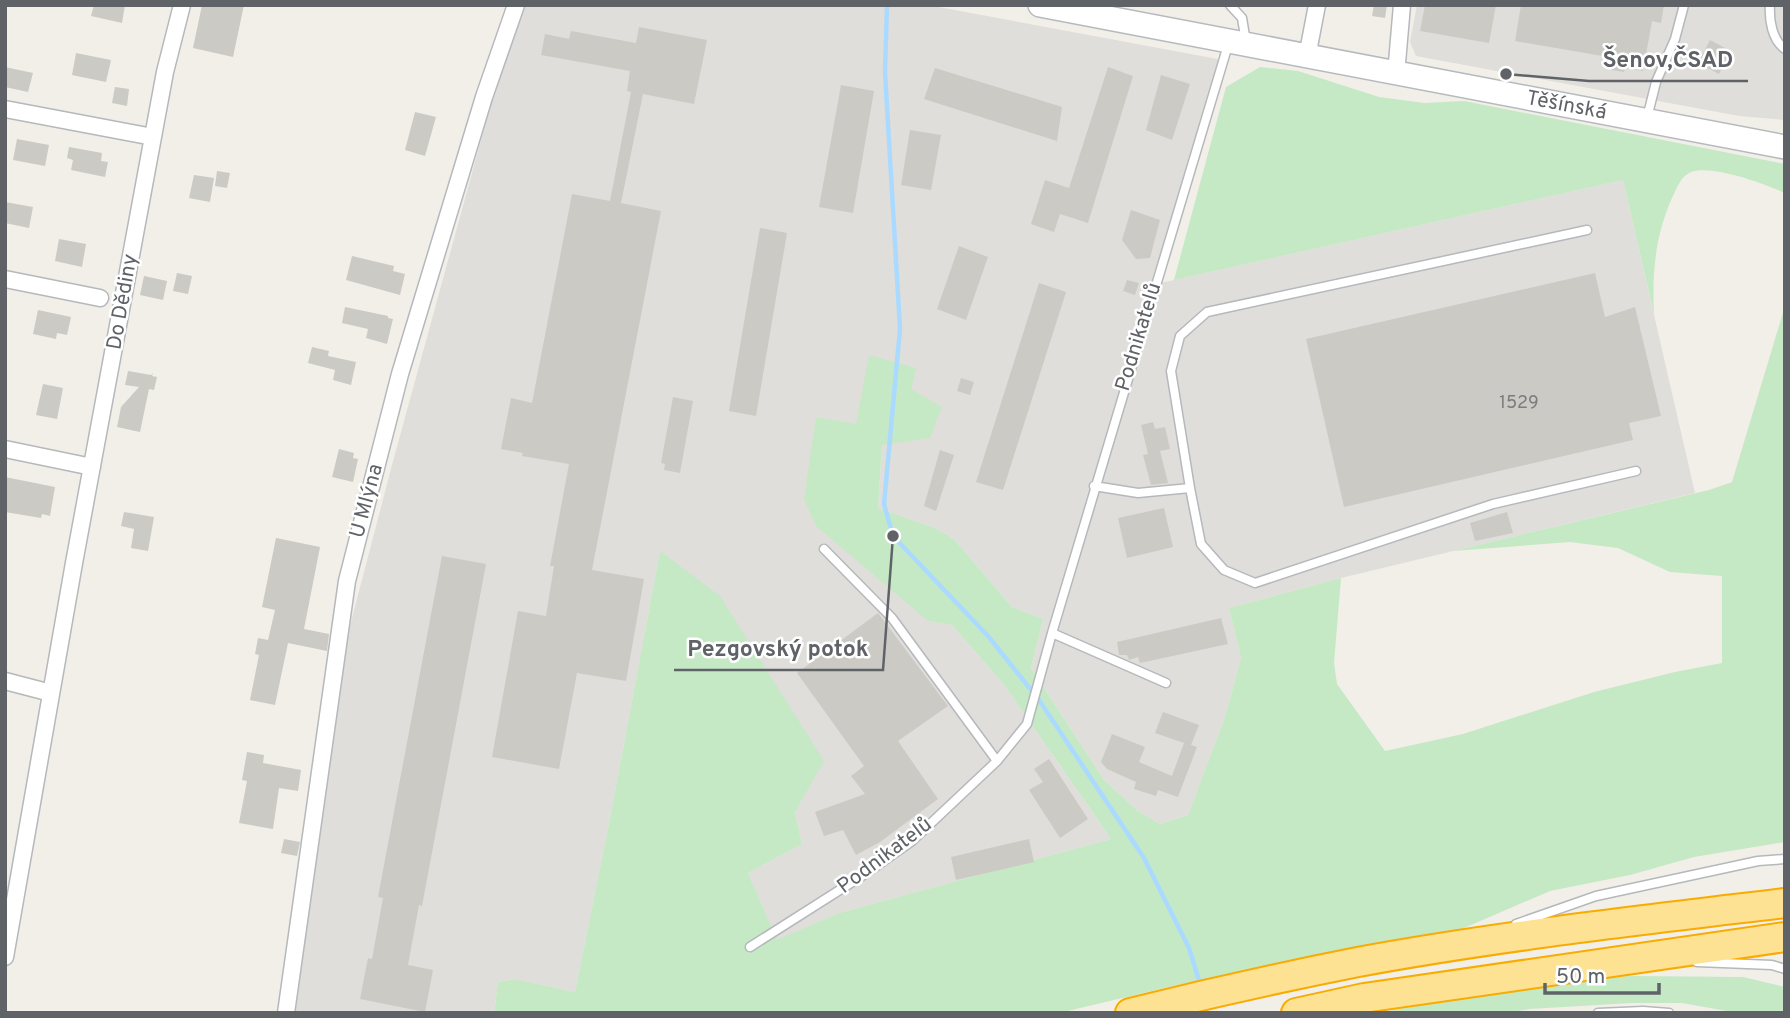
<svg xmlns="http://www.w3.org/2000/svg" width="1790" height="1018" font-family="Overpass,sans-serif">
<rect width="100%" height="100%" fill="#f1efe8"/>
<path fill="#e0deda" d="M518,5H928L1223,60L1156,284L1623,180L1695,493L1341,578L1229,608L1241,658L1225,717L1188,815L1160,824L1138,811L1104,780L1031,668L1043,619L1012,607L954,539L935,528L878,508L882,444L899,442L856,425L816,417L928,621L952,625L1005,686L1111,839L839,913L777,941L748,873L802,844L795,812L823,761L660,551L611,813L575,992L515,979L498,982L494,1013H291L346,641L392,465Z
M1417,5H1785V120L1739,116L1416,56L1410,42Z"/>
<path fill="#c5e8c5" d="M1260,67L1298,71L1379,97L1425,103L1464,101L1785,164V193C1766,184 1711,164 1691,172C1680,177 1677,188 1672,198C1655,236 1652,273 1654,314L1623,180L1174,280L1226,87Z
M1785,306V842L1694,857L1630,875L1550,891L1457,931L1177,985L1059,1013H494L498,982L515,979L575,992L611,813L660,551L720,596L824,761L795,812L802,844L748,873L777,940L839,913L1111,839L1005,686L952,625L928,621L816,526L804,499L816,417L856,424L869,355L916,368L911,389L942,407L930,438L882,445L878,508L935,528L954,539L1012,607L1043,619L1031,668L1104,780L1138,811L1160,824L1188,815L1225,717L1241,658L1229,608L1341,578L1334,663L1337,684L1385,751L1463,734L1594,692L1675,672L1722,663V576L1670,572L1618,548L1570,542L1453,551L1709,490L1732,482Z
M1628,976L1743,977L1785,987V1013H1738L1682,1003H1632L1529,1009L1509,1013H1378L1462,998Z"/>
<g fill="none" stroke-linecap="round" stroke-linejoin="round">
<path stroke="#aadaff" stroke-width="4.5" d="M887,5L885,72L900,329L884,504L893,536L988,636L1039,700L1144,858L1189,948L1201,987"/>
</g>
<path fill="#cccac5" d="M94,5H125L122,23L91,16Z
M202,5H244L233,57L193,48Z
M1374,5H1387L1385,18L1372,16Z
M1425,5H1496L1489,43L1420,31Z
M1521,5H1664L1661,23L1652,21L1643,71L1625,68L1624,72L1612,70L1614,58L1515,41Z
M639,27L707,40L694,104L643,94L621,203L661,211L592,570L644,579L626,681L577,673L559,769L492,757L518,611L546,616L554,566H550L569,464L522,456L523,453L501,449L511,398L532,403L572,194L610,201L631,92L627,91L630,71L541,55L545,34L569,39L571,31L636,43Z
M1710,40L1727,49L1725,52L1729,54L1719,74L1698,63Z
M76,53L111,60L106,82L72,75Z
M5,67L33,73L28,92L5,87Z
M1108,67L1133,76L1088,223L1060,214L1054,232L1031,224L1045,180L1069,188Z
M935,68L1062,107L1057,141L924,99Z
M1161,75L1190,84L1172,140L1146,130Z
M841,85L874,91L853,213L819,207Z
M115,87L129,89L127,106L112,103Z
M415,112L436,117L425,156L405,150Z
M910,130L941,135L931,190L901,185Z
M17,139L49,145L45,166L13,160Z
M69,147L102,153L101,161L108,162L105,177L71,170L73,160L67,158Z
M217,171L230,173L227,188L215,186Z
M194,175L214,178L210,202L189,198Z
M5,202L33,207L29,228L5,223Z
M1131,210L1160,220L1150,258L1136,259L1122,240Z
M760,228L787,233L756,416L729,411Z
M59,239L86,244L82,267L55,261Z
M959,246L988,257L966,320L937,309Z
M352,256L394,266L393,271L405,274L400,295L346,280Z
M177,273L192,276L188,294L173,291Z
M1595,273L1605,317L1635,307L1661,416L1629,423L1633,440L1344,507L1306,339Z
M144,276L167,281L163,300L140,295Z
M1127,280L1139,283L1135,295L1123,291Z
M1039,283L1066,292L1003,490L976,482Z
M345,307L388,316V318L393,319L387,344L366,338L368,329L342,323Z
M38,310L71,317L67,335L57,333L56,339L33,334Z
M312,347L329,351L328,356L356,362L351,385L333,380L335,370L308,363Z
M128,371L151,375L153,373L152,376L157,377L154,390L149,389L140,432L117,427L121,407L139,387L125,385Z
M961,378L974,382L970,395L957,391Z
M43,384L63,388L57,419L36,415Z
M673,397L693,401L680,473L664,470L665,464L661,463Z
M1153,422L1155,429L1165,427L1170,449L1160,451L1168,483L1151,485L1143,455L1148,454L1141,425Z
M339,449L354,453L353,458L358,459L353,482L332,477Z
M940,450L954,455L936,511L924,506Z
M5,477L55,487L50,516L42,514L41,518L5,512Z
M1164,508L1173,547L1127,558L1118,518Z
M124,512L154,517L148,551L131,548L134,529L121,526Z
M1507,512L1513,533L1475,541L1470,523Z
M276,538L320,547L304,629L329,634L327,651L288,643L275,705L250,700L259,655L255,654L258,638L268,640L275,610L262,607Z
M442,556L486,564L422,906L419,905L408,965L433,970L425,1012L360,999L368,958L372,959L383,898L378,897Z
M878,613L948,706L898,741L938,799L880,842L856,855L843,830L824,836L815,812L865,794L851,776L864,766L797,673Z
M1221,618L1228,644L1140,663L1138,657L1129,660L1127,655H1119L1117,642Z
M1163,712L1199,725L1191,745L1197,747L1178,797L1158,790L1156,796L1134,789L1136,782L1107,769L1101,762L1112,734L1145,747L1139,762L1172,776L1184,743L1155,733Z
M247,752L264,755L263,763L301,770L298,791L279,788L273,829L239,823L247,781L242,780Z
M1049,759L1088,819L1060,838L1029,790L1043,782L1034,769Z
M284,839L300,842L297,856L281,853Z
M1029,839L1034,862L956,880L951,857Z"/>
<g fill="none" stroke-linecap="round" stroke-linejoin="round">
<g stroke="#b5b8bc" stroke-width="11">
<path id="lane" d="M1230,5L1242,18L1246,42
M1770,5C1769,20 1772,40 1785,49
M1647,118L1656,82L1675,39L1684,5
M1094,486L1138,493L1190,488L1171,371L1180,336L1207,312L1587,230
M1190,488L1201,544L1224,570L1255,583L1493,504L1636,471
M824,549L892,618L997,761
M1166,683L1052,633L1228,45
M1516,924L1596,896L1758,861L1785,859
M750,947L868,872L912,841L997,761L1027,724L1052,633
M1697,962L1772,965L1785,969
M1598,1013L1643,1011L1669,1013"/>
</g>
<g stroke="#b5b8bc" stroke-width="19">
<path id="street" d="M1307,57L1317,5
M1396,74L1402,5
M5,109L153,137
M5,279L100,298
M5,449L92,467
M5,681L51,693
M5,957L74,563L165,72L182,5
M286,1013L347,581L400,374L484,97L516,5"/>
</g>
<g stroke="#b6babf" stroke-width="26">
<g id="secondary">
<path id="s1" d="M1040,5L1785,147"/>
</g>
</g>
<g stroke="#f9ab00" stroke-width="32">
<path id="highway" d="M1130,1013C1206,994 1282,977 1358,962C1499,936 1643,920 1785,903
M1296,1013L1364,998L1785,937"/>
</g>
<use href="#lane" stroke="#fff" stroke-width="8"/>
<use href="#street" stroke="#fff" stroke-width="16"/>
<use href="#secondary" stroke="#fff" stroke-width="23"/>
<use href="#highway" stroke="#fde293" stroke-width="28"/>
</g>
<g text-anchor="middle" dominant-baseline="central" stroke-width="5" stroke-linejoin="round" paint-order="stroke">
<g font-size="18" fill="#7a7d7f">
<text x="1519" y="403">1529</text>
</g>
<g font-size="21" fill="#5f6368" stroke="#fff">
<text stroke="none"><textPath href="#s1" startOffset="536">Těšínská</textPath></text>
<text transform="translate(123 302) rotate(-80)">Do Dědiny</text>
<text transform="translate(1139 337) rotate(-73)">Podnikatelů</text>
<text transform="translate(367 501) rotate(-75)">U Mlýna</text>
<text transform="translate(885 856) rotate(-37)">Podnikatelů</text>
</g>
</g>
<path fill="none" stroke="#5f6368" stroke-width="2.5" d="M1506 74L1589 81H1748M893 536L883 670H674"/>
<g fill="#5f6368" stroke="#fff" stroke-width="2.5">
<circle cx="1506" cy="74" r="7"/>
<circle cx="893" cy="536" r="7"/>
</g>
<g font-size="23" text-anchor="middle" font-weight="bold" fill="#5f6368" stroke="#fff" stroke-width="5" stroke-linejoin="round" paint-order="stroke">
<text x="1668" y="67">Šenov,ČSAD</text>
<text x="778" y="656">Pezgovský potok</text>
</g>
<rect width="1790" height="1018" fill="none" stroke="#5f6368" stroke-width="14"/>
<path d="M1545 983v10h114v-10" fill="none" stroke="#5f6368" stroke-width="3.5"/>
<text x="1556" y="983" font-size="21" fill="#5f6368" stroke="#ffffff" stroke-width="5" paint-order="stroke">50 m</text>
</svg>
